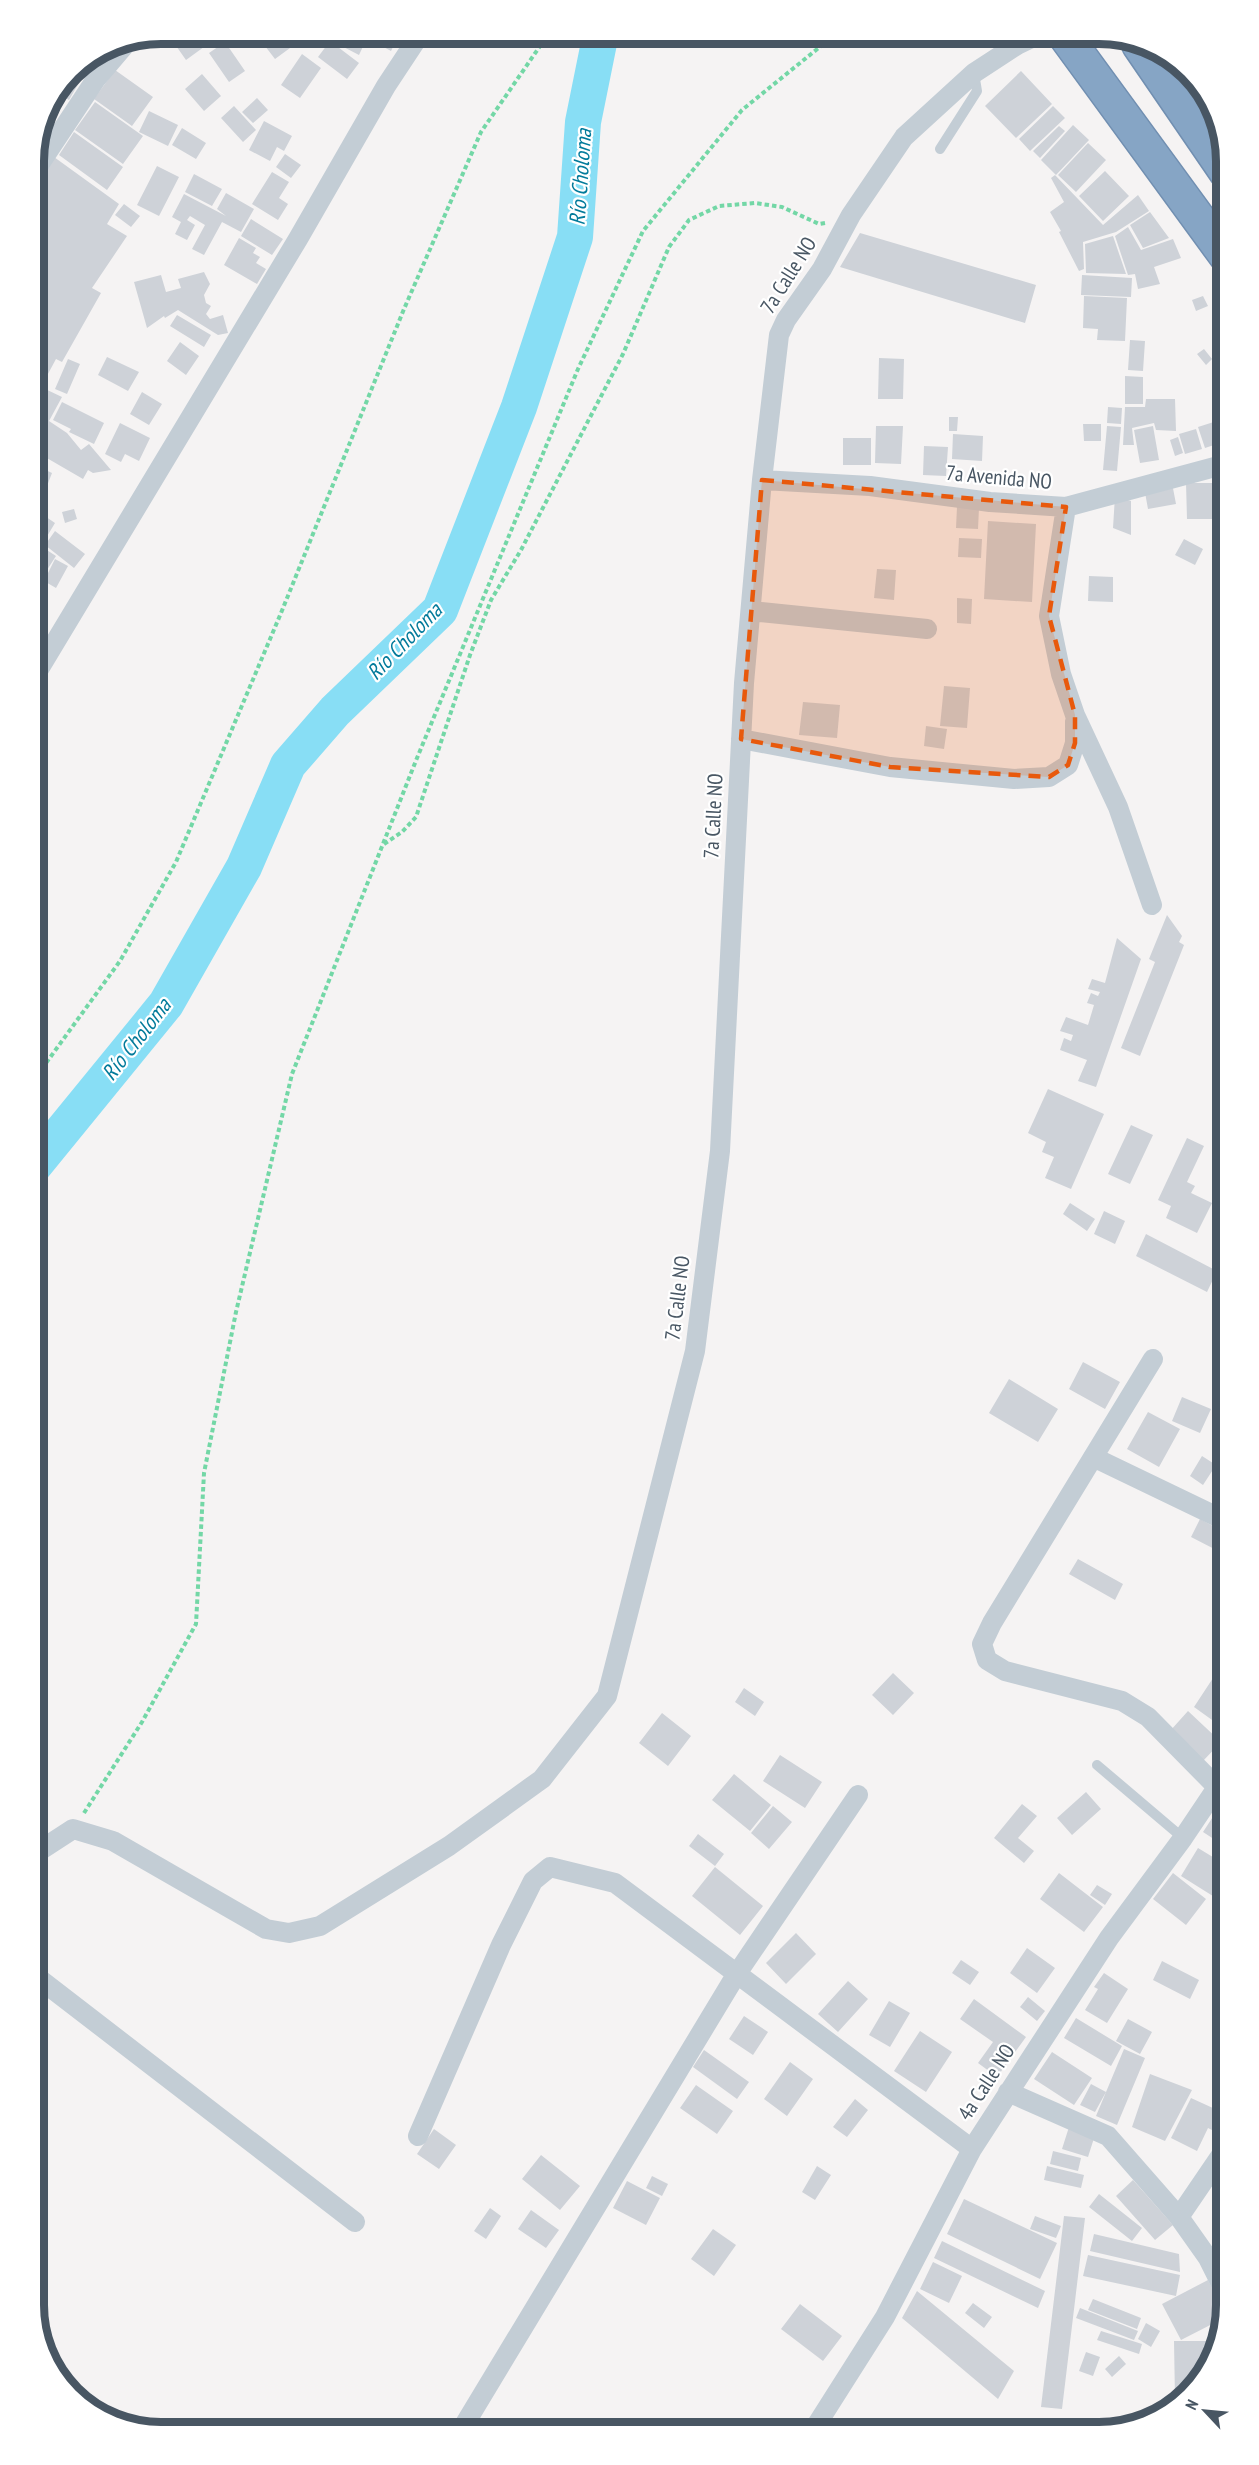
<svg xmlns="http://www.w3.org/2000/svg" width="1259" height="2465" font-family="'PT Sans Narrow',sans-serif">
<rect width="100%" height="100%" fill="#f5f3f3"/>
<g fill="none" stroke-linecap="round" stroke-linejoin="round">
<path stroke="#88def5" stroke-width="36" d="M33,1167L166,1004L244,867L288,765L335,711L440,610L519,407L575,237L583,122L601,33"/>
</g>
<path fill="#ced2d8" d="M167,33H217L219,36L186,60Z
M224,33H239L232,40Z
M272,33H295L301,40L275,59L265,46L273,40L269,35Z
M336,33H400L391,51L367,38L359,55L332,41Z
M330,41L359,63L347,79L318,57Z
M225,42L245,71L229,82L209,53Z
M302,54L321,68L300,98L281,85Z
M77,66L85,72L69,100L56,92L71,70Z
M115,70L153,97L132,126L94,99Z
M1021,71L1052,104L1016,138L985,106Z
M202,74L221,96L204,111L185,89Z
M257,98L268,110L253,123L242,112Z
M95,102L143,136L123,164L75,130Z
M234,106L256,130L243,142L221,118Z
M1053,106L1065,118L1030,151L1019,139Z
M149,111L178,125L168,146L139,132Z
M41,119L56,132L37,153L34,150Z
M264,121L292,136L284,151L277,147L270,161L249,150Z
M1073,125L1089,140L1056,175L1041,160Z
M1059,126L1065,131L1040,158L1033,151Z
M182,128L206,143L196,159L172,145Z
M74,132L123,167L107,190L59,155Z
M1088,143L1106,160L1076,192L1058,175Z
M285,154L301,165L291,178L276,167Z
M54,157L119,204L107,224L127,236L92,288L101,293L62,362L56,359L42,385L33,380V230L37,233L38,230L33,227V188Z
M157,166L179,177L159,216L137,205Z
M1105,171L1129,196L1103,221L1079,196Z
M272,172L289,182L279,198L288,204L278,220L252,204Z
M194,174L222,189L212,206L185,192Z
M1055,175L1103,225L1138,195L1149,211L1116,232L1083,242L1084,269L1079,271L1059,232L1061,231L1050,212L1064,202L1051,178Z
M226,193L254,209L241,232L222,222L204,255L192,249L205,225L190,216L187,220L195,225L187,240L175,234L181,222L172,217L184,194L226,216L217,209Z
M124,204L140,216L131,227L115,215Z
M1150,212L1169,238L1143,248L1130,225Z
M251,219L283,239L272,255L241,236Z
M1128,227L1141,250L1173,239L1181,258L1154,267L1160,284L1138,289L1135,274L1128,275L1115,236Z
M860,233L1036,285L1025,323L840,267Z
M1113,236L1126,274L1086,273L1085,244Z
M239,238L256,248L253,253L260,257L256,263L266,269L257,284L224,265Z
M204,272L210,284L204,295L206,303L211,306L206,314L210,319L223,315L228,333L218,335L178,310L165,318L164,316L147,328L134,282L161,275L166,292L181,288L178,279Z
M1082,275L1132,278L1131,297L1081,295Z
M1084,296L1127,298L1125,341L1097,340L1098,329L1083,328Z
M1203,296L1208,306L1196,311L1192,300Z
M177,315L211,335L204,347L170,326Z
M1130,340L1145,341L1143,371L1128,370Z
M180,342L199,356L186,375L167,361Z
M1204,349L1212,359L1206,365L1197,354Z
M107,357L139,372L128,391L98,375Z
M879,358L904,359L903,399H878Z
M68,359L80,364L67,394L55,389Z
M1125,376L1143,377V404H1125Z
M41,387L62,397L49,421L67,433L81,450L89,444L111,470L93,473L88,470L83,479L33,450V434L42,421L33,418V403Z
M142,392L162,404L149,425L130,414Z
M1146,399H1175L1176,431L1156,430L1154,423L1132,428L1134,445H1123L1125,407H1145Z
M62,402L104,423L94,444L69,432L71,429L53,420Z
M1108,407L1122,408L1121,424L1107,423Z
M949,417H958L957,431H949Z
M1220,420L1226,441L1205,448L1198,427Z
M120,423L150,438L139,461L125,454L121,462L105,454Z
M1083,424H1101V441H1084Z
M876,426H903L901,464L875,463Z
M1107,426L1121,427L1117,471L1103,470Z
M1153,426L1159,460L1140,463L1134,430Z
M1196,429L1202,449L1185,454L1179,434Z
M953,434L983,436L982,461L952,459Z
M1178,437L1183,453L1175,456L1170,440Z
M843,438H871V465H843Z
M924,446L948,447L946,476L923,475Z
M33,464L52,473L47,486L33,479Z
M1172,483L1176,504L1148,509L1144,487Z
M1186,483H1214V519H1187Z
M1115,496L1131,501V535L1113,528Z
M957,507L979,508L978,529L956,528Z
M33,508L55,523L46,538L33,529Z
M74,509L77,519L65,523L62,512Z
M988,521L1036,524L1032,602L984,599Z
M55,531L85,554L74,568L45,545Z
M959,538L982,539L981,558L958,557Z
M1184,539L1203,549L1195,565L1175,555Z
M33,541L56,556L45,573L33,565Z
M1221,550L1226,551V579L1215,577Z
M55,559L68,566L56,588L44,581Z
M877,569L896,570L894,600L874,598Z
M33,571L43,577L33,592Z
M1089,576L1113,577V602L1088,601Z
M957,598L972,599L971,624L957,623Z
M33,601L41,605L33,621Z
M944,686L970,688L967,728L940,726Z
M803,702L840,705L837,738L799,735Z
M926,726L947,729L944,749L924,746Z
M1167,915L1182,936L1179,942L1184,945L1140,1056L1121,1048L1155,962L1149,959Z
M1117,938L1141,959L1096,1087L1078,1081L1087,1060L1060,1050L1064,1038L1071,1041L1073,1035L1060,1031L1066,1017L1088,1025L1094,1005L1087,1003L1091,993L1098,996L1100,992L1088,989L1092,979L1105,983Z
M1048,1089L1104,1114L1071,1189L1045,1178L1054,1157L1042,1152L1046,1142L1028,1133Z
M1131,1125L1153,1135L1130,1184L1108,1174Z
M1187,1138L1204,1146L1187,1182L1195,1186L1191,1193L1212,1203L1197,1233L1166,1218L1171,1206L1158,1200Z
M1070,1203L1095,1219L1087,1231L1063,1214Z
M1104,1211L1125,1221L1115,1244L1094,1234Z
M1146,1234L1217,1271L1207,1292L1136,1256Z
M1083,1362L1120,1382L1105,1409L1069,1389Z
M1009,1379L1058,1409L1038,1442L989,1413Z
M1182,1397L1211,1409L1200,1433L1172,1421Z
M1148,1412L1180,1429L1159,1467L1127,1449Z
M1202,1456L1216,1465L1203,1485L1190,1476Z
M1200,1519L1226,1533V1555L1191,1537Z
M1078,1559L1123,1584L1115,1600L1069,1574Z
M893,1673L914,1693L893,1715L872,1695Z
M1213,1678L1226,1687V1730L1194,1707Z
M744,1688L764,1702L755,1716L735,1702Z
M1188,1711L1221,1742L1203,1761L1170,1731Z
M662,1713L691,1736L668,1766L639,1743Z
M780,1755L822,1782L805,1808L763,1781Z
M734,1774L771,1805L750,1831L712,1800Z
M1086,1792L1101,1809L1072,1835L1057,1818Z
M1226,1794V1813L1218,1807Z
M1022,1804L1037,1816L1018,1838L1034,1851L1024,1863L994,1838Z
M773,1806L792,1822L769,1849L751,1833Z
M1218,1809L1226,1815V1847L1203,1832Z
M698,1834L724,1854L715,1866L689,1846Z
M1198,1848L1226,1865V1899L1224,1903L1181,1876Z
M715,1867L763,1906L740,1935L692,1896Z
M1059,1873L1103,1907L1084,1932L1040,1899Z
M1173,1873L1206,1899L1186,1925L1153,1899Z
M1097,1885L1112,1894L1105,1905L1090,1895Z
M796,1933L816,1954L786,1984L766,1963Z
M1027,1948L1055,1968L1037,1993L1010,1973Z
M961,1960L979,1972L970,1985L952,1973Z
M1162,1961L1199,1980L1190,1999L1153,1980Z
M1104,1973L1128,1989L1107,2023L1085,2010L1098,1989L1094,1987Z
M848,1981L868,1999L838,2032L818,2014Z
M1028,1997L1045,2011L1037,2021L1020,2007Z
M974,1999L1026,2037L997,2077L978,2063L993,2042L960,2019Z
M889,2001L910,2013L890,2047L869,2035Z
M744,2016L768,2032L753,2055L729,2039Z
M1076,2018L1122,2046L1111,2066L1064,2038Z
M1128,2019L1152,2032L1140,2054L1116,2041Z
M920,2031L952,2052L926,2092L894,2071Z
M1124,2049L1145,2058L1117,2125L1096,2116Z
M704,2050L749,2082L737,2099L693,2067Z
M1052,2052L1092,2078L1074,2105L1034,2079Z
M790,2062L813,2079L787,2116L764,2099Z
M1150,2074L1192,2090L1165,2141L1132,2127Z
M1091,2084L1106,2092L1095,2112L1080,2105Z
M696,2085L733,2111L717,2134L680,2108Z
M1191,2098L1226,2114L1218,2133L1208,2128L1197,2151L1171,2138Z
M855,2099L868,2110L847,2137L833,2127Z
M1069,2127L1095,2135L1088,2157L1062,2149Z
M434,2129L456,2145L439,2169L417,2154Z
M1053,2151L1081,2158L1078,2171L1050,2164Z
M541,2155L580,2186L560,2210L522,2179Z
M817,2166L831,2175L815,2200L802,2192Z
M1047,2166L1084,2175L1081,2188L1044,2180Z
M652,2176L668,2184L662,2196L646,2188Z
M1133,2180L1173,2225L1155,2240L1116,2196Z
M627,2181L660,2198L646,2225L613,2208Z
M1099,2194L1142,2228L1132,2241L1089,2207Z
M964,2199L1057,2243L1040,2279L947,2234Z
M1226,2203V2229L1214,2219Z
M490,2208L501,2216L486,2239L474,2231Z
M531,2210L559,2230L546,2248L518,2229Z
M1035,2216L1061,2226L1056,2238L1030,2229Z
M1064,2216L1085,2218L1062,2409L1041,2407Z
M713,2229L736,2245L714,2276L691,2259Z
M1094,2234L1179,2254L1180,2272L1090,2251Z
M942,2241L1045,2291L1038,2308L934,2258Z
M1088,2255L1180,2275L1176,2296L1083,2276Z
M1226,2255V2271L1219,2260Z
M933,2262L962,2276L949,2303L920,2289Z
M1208,2280L1224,2311L1222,2319L1181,2340L1162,2304Z
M917,2291L1014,2371L998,2399L902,2318Z
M1093,2299L1141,2318L1137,2329L1088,2310Z
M973,2303L992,2317L984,2328L965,2313Z
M800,2304L842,2336L823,2361L781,2329Z
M1080,2308L1138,2331L1134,2340L1076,2318Z
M1146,2323L1160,2331L1151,2347L1138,2339Z
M1101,2331L1142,2344L1139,2354L1097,2340Z
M1174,2341H1215L1204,2376L1175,2399Z
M1086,2352L1100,2357L1093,2376L1079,2371Z
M1119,2356L1126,2364L1112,2377L1105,2369Z
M1082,2421L1096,2432H1074Z"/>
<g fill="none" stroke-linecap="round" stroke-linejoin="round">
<g stroke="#718fb1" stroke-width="36">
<path id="highway" d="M1063,33L1226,256
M1139,45L1226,172"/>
</g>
<path stroke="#73d7a6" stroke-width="4" stroke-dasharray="4.5 3" stroke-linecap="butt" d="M384,844L402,832L416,817L470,655L491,600L521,550L623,354L669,247L689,220L719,206L755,203L782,207L819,224L825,223
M33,1081L120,961L176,862L281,613L404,309L481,132L549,33
M84,1813L142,1722L196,1624L204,1473L236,1312L292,1074L417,758L578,369L643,231L742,110L837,33"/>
<path stroke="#c3cdd5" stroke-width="10" d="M940,149L977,91L974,73
M1097,1765L1183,1838"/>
<path stroke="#c3cdd5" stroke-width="20" d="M33,174L96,79L130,39
M762,480L870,486L990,502L1066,507L1226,464
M1066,507L1049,616L1061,674L1075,715L1118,807L1152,905
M751,611L927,629
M33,679L298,239L386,86L421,33
M741,739L890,767L1014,779L1049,777L1068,765L1075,743V721
M1153,1359L992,1623L982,1644L987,1660L1005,1671L1122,1701L1148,1717L1217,1787
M1093,1457L1226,1521
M33,1855L73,1829L113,1841L266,1929L289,1933L320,1926L449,1846L542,1779L607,1696L695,1351L720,1151L744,683L762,480L779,335L786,320L822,269L851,215L904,137L974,73L1017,45L1042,33
M33,1974L355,2222
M1008,2092L1108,2136L1179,2217L1208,2258L1226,2294
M418,2136L501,1945L533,1881L550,1867L615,1883L972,2149
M1179,2217L1226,2148
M460,2432L736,1975L858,1795
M812,2432L885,2317L972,2149L1109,1938L1183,1838L1226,1774"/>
<use href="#highway" stroke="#86a5c5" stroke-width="33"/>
</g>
<path fill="#e8590c" fill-opacity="0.2" stroke="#e8590c" stroke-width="4.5" stroke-dasharray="12 8" stroke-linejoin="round" d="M762,480L1066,507L1049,616L1075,715V743L1068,765L1049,777L890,767L741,739Z"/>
<g text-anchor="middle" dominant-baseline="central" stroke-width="4.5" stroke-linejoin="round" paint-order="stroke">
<g font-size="21" fill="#485663" stroke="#fff">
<text transform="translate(788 275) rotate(-58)">7a Calle NO</text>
<text transform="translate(999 477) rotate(5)">7a Avenida NO</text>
<text transform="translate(713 816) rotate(-87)">7a Calle NO</text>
<text transform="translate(677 1298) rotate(-83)">7a Calle NO</text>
<text transform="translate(986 2082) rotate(-57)">4a Calle NO</text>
</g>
<g font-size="22" font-style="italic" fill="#037b9b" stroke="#fff">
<text transform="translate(580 177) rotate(-86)">Río Choloma</text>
<text transform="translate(404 641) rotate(-46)">Río Choloma</text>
<text transform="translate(136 1039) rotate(-52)">Río Choloma</text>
</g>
</g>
<path d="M0 0H1259V2465H0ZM161 44H1099A117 117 0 0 1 1216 161V2305A117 117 0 0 1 1099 2422H161A117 117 0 0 1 44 2305V161A117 117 0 0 1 161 44Z" fill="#fff" fill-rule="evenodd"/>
<path fill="none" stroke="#485663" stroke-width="8" d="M161 44H1099A117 117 0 0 1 1216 161V2305A117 117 0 0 1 1099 2422H161A117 117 0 0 1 44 2305V161A117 117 0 0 1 161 44Z"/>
<g transform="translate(1205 2411) rotate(296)" stroke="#ffffff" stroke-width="4.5" paint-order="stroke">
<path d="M0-4.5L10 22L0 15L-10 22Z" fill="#485663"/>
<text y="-9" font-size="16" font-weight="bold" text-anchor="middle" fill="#485663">N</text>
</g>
</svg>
